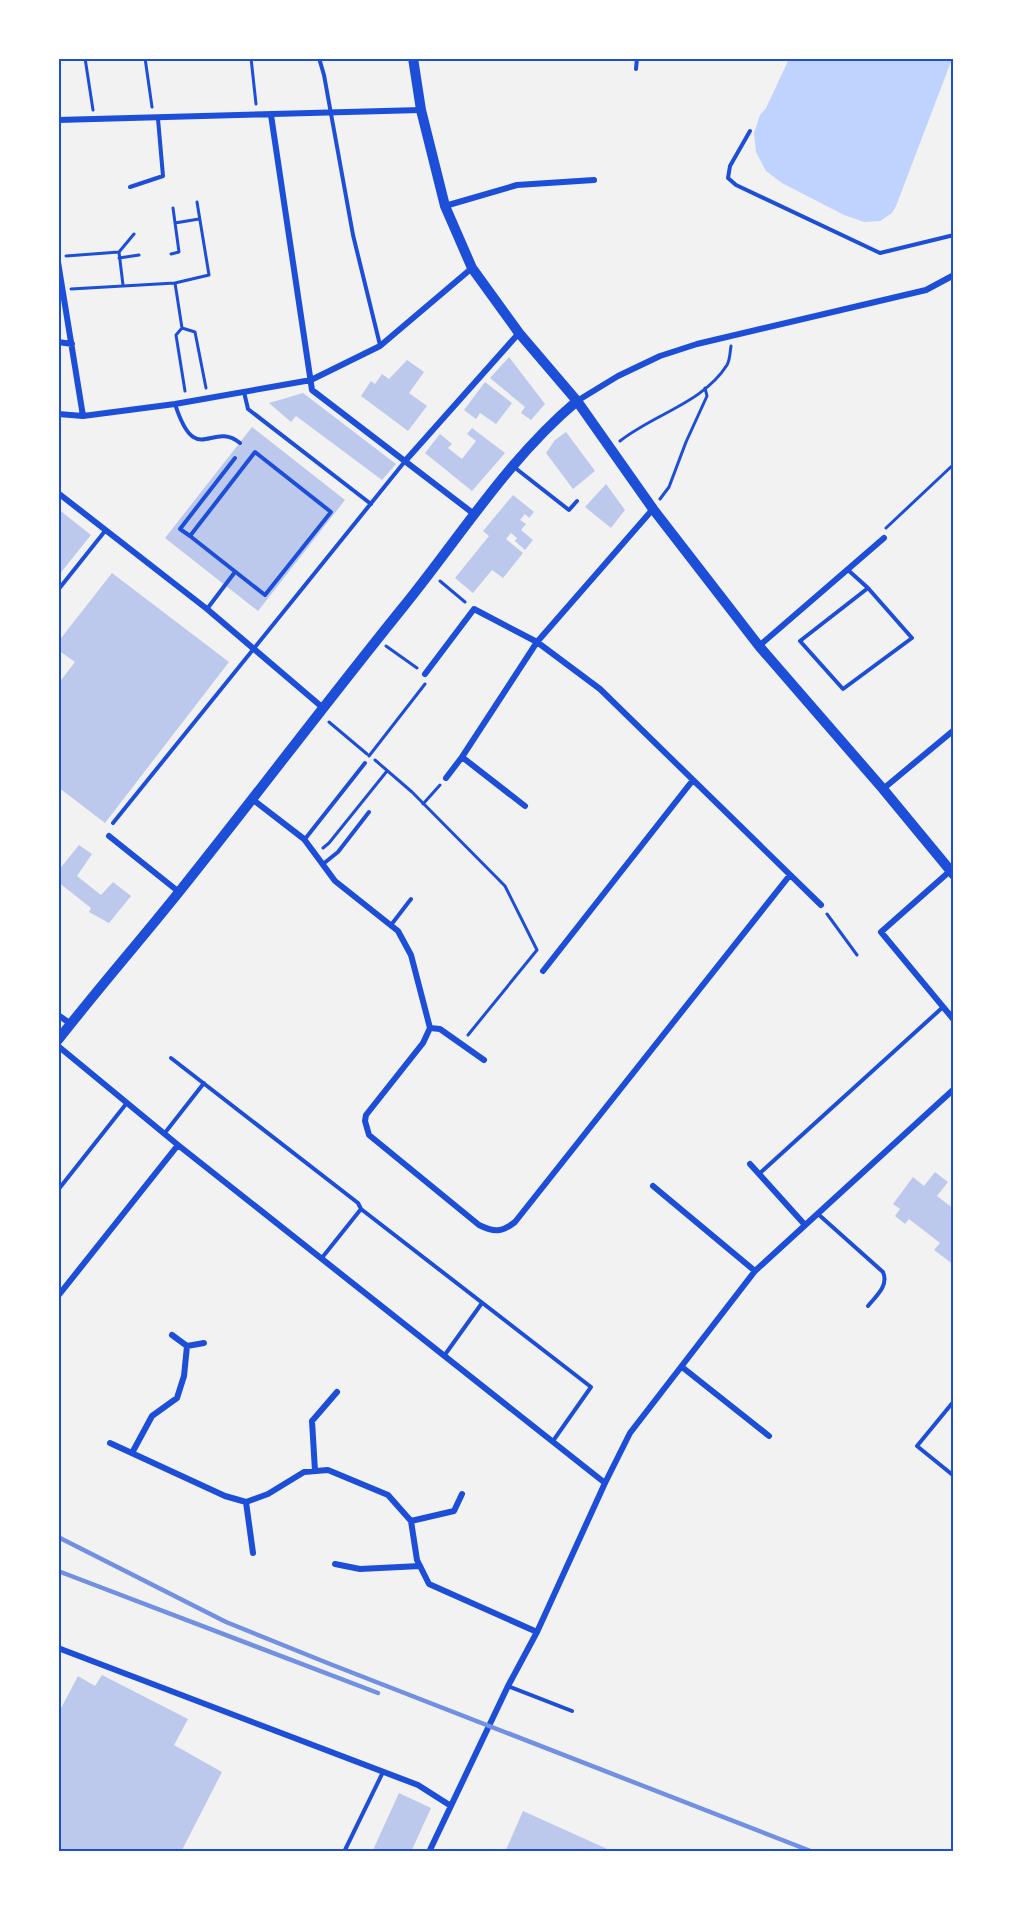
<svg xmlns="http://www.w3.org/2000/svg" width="1012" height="1910" font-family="'Sofia Sans Condensed',sans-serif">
<rect width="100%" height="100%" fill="#f2f2f2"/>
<path fill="#bfd3fe" d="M789,59H952L896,206L892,213L880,221L864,222L844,215L782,183L766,171L756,152L754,133L760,115L766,108Z"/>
<path fill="#bdc9ec" d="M509,357L545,404L531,420L521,413L525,407L490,378Z
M407,360L424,372L409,393L427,406L408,431L361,396L371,381L375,384L382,374L389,379Z
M485,382L512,403L496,424L480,413L476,419L464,410Z
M303,393L396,464L382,480L296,416L291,422L269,403Z
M252,427L345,500L258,611L165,538Z
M472,428L505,453L472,491L425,453L440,434L452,444L448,448L462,459L476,441L467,434Z
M566,432L595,471L573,489L546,453L555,440Z
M606,484L625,510L611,528L585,507Z
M513,495L534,512L529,518L525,514L520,520L526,524L521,530L533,540L525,550L515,541L517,538L511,533L506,539L523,553L503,578L492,570L473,593L455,578L489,536L483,531Z
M58,509L91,535L58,576Z
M112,573L229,662L105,823L58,787V684L75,662L58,650V642Z
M79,845L92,854L77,876L101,895L113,882L131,896L109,923L89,912L91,908L58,882V871Z
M935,1172L948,1182L937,1196L954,1209V1265L934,1250L940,1243L909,1219L905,1224L895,1216L900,1209L893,1204L913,1177L924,1186Z
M102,1675L188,1719L174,1745L222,1772L181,1852H58V1714L78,1676L95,1686Z
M399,1793L431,1808L411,1852H372Z
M523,1811L614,1852H505Z"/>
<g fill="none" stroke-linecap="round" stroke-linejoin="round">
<path stroke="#1d4ed8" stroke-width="3" d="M85,58L93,110
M145,58L152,107
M251,58L256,104
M175,223L199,219
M119,252L134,234
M171,254L179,252L173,208
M66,256L119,252L123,285
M119,258L139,255
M175,283L209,275L197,202
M71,289L175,283L182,328L176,335L185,391
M182,328L195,332L206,388
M620,441C654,414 703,403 727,365C730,360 730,352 731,346
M660,499L669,487L686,442L707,396L705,388
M886,528L954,464
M440,581L465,602
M386,646L417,668
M329,722L367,754
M369,756L425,684
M375,760L412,792L505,886L537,950L468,1035
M423,804L440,785
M323,848L329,843L387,771
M827,914L857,955"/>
<path stroke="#1d4ed8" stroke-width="4" d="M319,58L324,75L353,235L380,345
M636,69L637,58
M750,131L730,166L728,178L736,185L880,253L954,235
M130,187L163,176L158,119
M244,392L248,409L371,504
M175,404C196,469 211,420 240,443
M255,452L331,512L265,595L190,536Z
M514,467L569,510L577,501
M190,536L180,529L235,458
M848,570L868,588L912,638L843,689L800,641L868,588
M58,590L105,531
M207,609L235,572
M113,823L406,460
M305,839L365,763
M323,864L338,852L369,812
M391,925L411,899
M171,1058L358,1203L361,1209L591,1387L553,1441
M164,1134L204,1083
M759,1174L943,1007
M58,1190L126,1104
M818,1214L883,1272C889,1286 876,1296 868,1306
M321,1259L361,1209
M444,1356L482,1303
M954,1401L917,1446L954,1476
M508,1686L572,1711
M344,1852L383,1772"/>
<path stroke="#1d4ed8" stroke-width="6" d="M271,115L312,390L474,514
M58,120L421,110
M445,206L517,185L594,180
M58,262L83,416
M58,342L72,344
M577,401L618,376L660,356L697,344L926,290L954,275
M58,414L83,416L175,404L311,380L380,346L472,268
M406,460L519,333
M58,493L207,609L322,707
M759,646L884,538
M425,674L474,609L537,642L600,689L821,905
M462,757L525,806
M446,778L462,757L537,642L653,509
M883,789L954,730
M252,799L304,839L335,881L398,931L411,955L430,1028
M109,836L179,892
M950,871L881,932L954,1020
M543,971L693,780
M58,1015L71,1024
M430,1028L423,1043L366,1115L365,1121L369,1135L479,1225C495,1233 502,1232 515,1222L790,875
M430,1028L440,1029L484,1060
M58,1046L178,1145L605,1483
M750,1164L805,1225
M653,1186L755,1271
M58,1296L178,1145
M187,1346L204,1343
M682,1367L769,1436
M110,1443L225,1496L246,1502L268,1494L304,1472L328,1470L388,1495L411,1521L417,1560L429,1584L537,1632
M132,1453L152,1416L177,1398L184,1376L187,1346L172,1335
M315,1471L312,1421L337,1392
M246,1502L253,1553
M411,1521L454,1511L462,1494
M335,1564L360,1569L420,1566
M58,1648L418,1785L451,1806
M429,1852L508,1686L537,1632L605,1483L630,1433L755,1271L954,1089"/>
<path stroke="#1d4ed8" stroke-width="10" d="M58,1040C97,990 139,942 179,892C255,797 328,700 404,606C460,537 508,459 577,401"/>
<path stroke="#1d4ed8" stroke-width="10" d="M413,58L421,110L445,206L472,268L519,333L577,401L653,509L759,646L883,789L954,875"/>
<path stroke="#7290e2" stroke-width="4.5" d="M58,1537L226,1622L330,1664L813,1852
M58,1571L378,1693"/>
</g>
<rect width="1012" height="1910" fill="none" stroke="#ffffff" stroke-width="120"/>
<rect x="60" y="60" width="892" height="1790" fill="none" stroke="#1d4ed8" stroke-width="2"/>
</svg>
